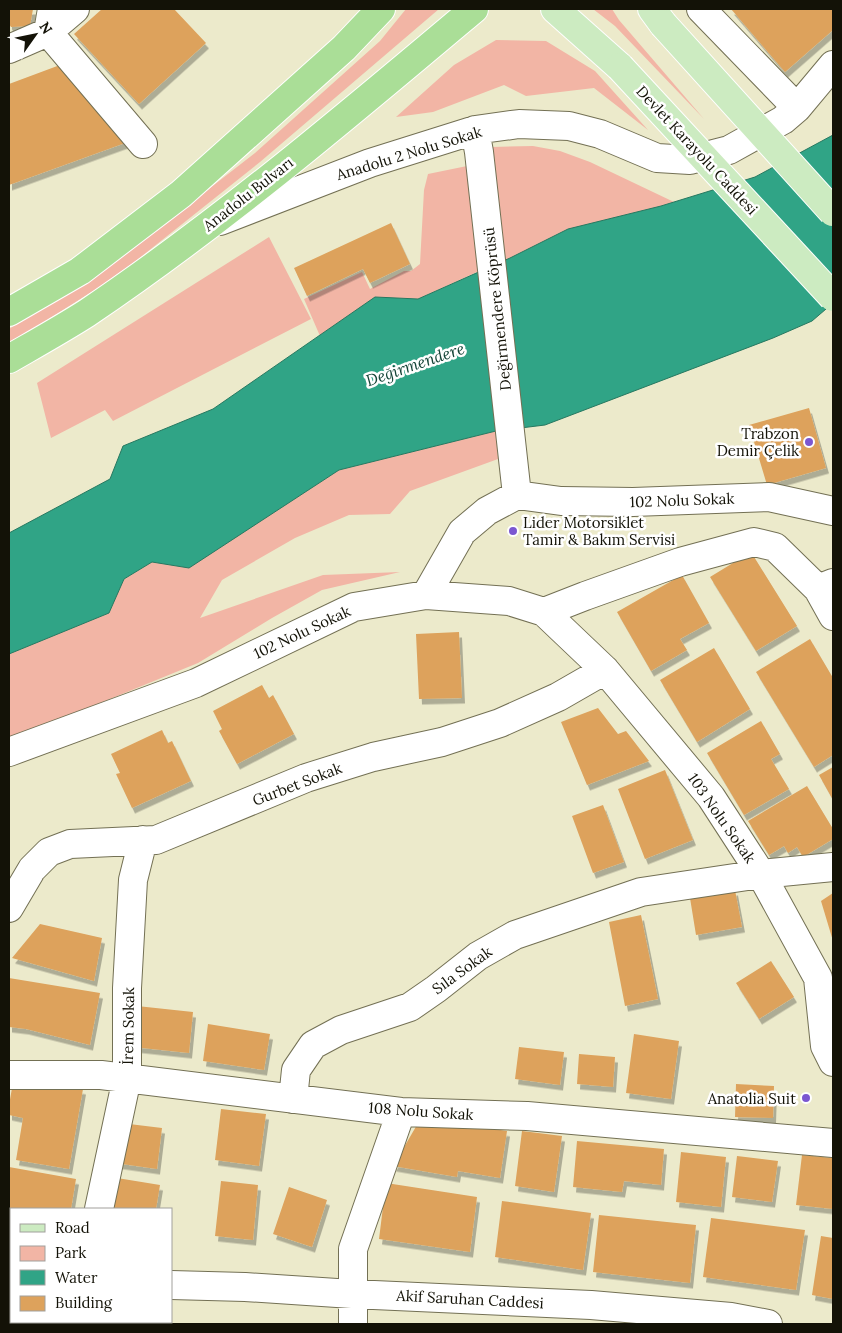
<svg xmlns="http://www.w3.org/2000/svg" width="842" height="1333" font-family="Lora,serif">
<defs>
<filter id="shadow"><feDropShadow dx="3" dy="5.5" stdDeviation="0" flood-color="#0004"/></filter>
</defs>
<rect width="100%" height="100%" fill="#eceacb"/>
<path fill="#f2b5a5" d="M406,9H439L260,162L137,260L101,286L9,344V329L111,265L255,153L380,41Z
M593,9H612L619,20L704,119L615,26Z
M496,40L546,41L595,71L648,130L594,88L526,96L504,85L433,112L396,117L454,65Z
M533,146L560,151L590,162L674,202L501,262L492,147Z
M467,166L479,271L418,299L375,298L320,336L304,299L362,272L370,289L404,271H411L420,264L424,190L428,174Z
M269,237L311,319L113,421L105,410L51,438L37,383Z
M496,431L498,459L410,491L390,514L349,515L295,538L222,580L200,618L323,575L400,572L322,590L272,618L198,663L61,719L9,738V654L109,613L123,580L152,562L189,567L339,470Z"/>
<path fill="#30a486" stroke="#277860" d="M833,135V303L812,321L773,338L545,425L496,431L339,470L189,568L152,562L124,579L109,613L9,654V533L110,479L123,446L213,409L375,297L418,299L510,258L568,229L661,206L755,177Z"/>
<path fill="#dda25c" filter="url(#shadow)" d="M9,9H33L30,26L11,27L9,24Z
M102,9H174L206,43L139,104L74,34Z
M731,9H833V30L785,72Z
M60,65L125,143L9,185V84Z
M391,223L410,264L370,283L363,269L307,296L294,268Z
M809,408L826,468L767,485L749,425Z
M751,552L797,626L756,651L710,577Z
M682,575L709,623L680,639L687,650L651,671L617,612Z
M459,632L462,698L419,699L416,634Z
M810,639L833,678V755L814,767L756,672Z
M714,648L750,709L697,742L660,680Z
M262,685L269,698L273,695L294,734L237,764L219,731L222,729L213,711Z
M598,708L618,734L626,731L649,761L587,785L561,722Z
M761,721L780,754L771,759L789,789L744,815L707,753Z
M162,730L168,743L172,741L191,781L132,808L116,774L120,773L111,754Z
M833,767V800L819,775Z
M665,770L693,840L645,859L618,789Z
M807,786L833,829V839L803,857L797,847L788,853L784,846L769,855L748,821Z
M603,805L624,862L593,873L572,816Z
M735,890L742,927L696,935L690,898Z
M833,893V941L821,901Z
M641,915L658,999L625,1006L609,922Z
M40,924L102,938L94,981L12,958Z
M771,961L794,997L759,1019L736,983Z
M9,978L100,993L90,1045L26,1029L9,1027Z
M137,1006L193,1012L189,1053L133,1047Z
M208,1024L270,1034L264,1070L203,1061Z
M634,1034L679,1041L671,1099L626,1093Z
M519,1047L564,1052L560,1085L515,1079Z
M579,1054L615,1057L613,1087L577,1084Z
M14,1077L83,1089L69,1169L16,1160L23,1118L9,1115V1105Z
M736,1084L774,1086L773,1118L735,1117Z
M221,1109L266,1114L259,1166L215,1160Z
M421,1118L507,1131L500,1178L458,1171L457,1177L393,1166Z
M121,1123L162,1128L157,1169L115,1163Z
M522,1131L562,1136L554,1192L515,1186Z
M577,1141L664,1149L661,1185L624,1181L622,1192L573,1187Z
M681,1152L726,1157L721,1207L676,1202Z
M802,1155L833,1158V1209L796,1205Z
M737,1156L778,1161L772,1202L732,1197Z
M9,1167L76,1179L71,1209H11V1232H9Z
M111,1177L160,1185L156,1209H105Z
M221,1181L258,1185L253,1240L215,1236Z
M386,1183L477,1197L470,1252L379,1239Z
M289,1187L327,1200L312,1247L273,1234Z
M502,1201L591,1213L583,1270L495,1257Z
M599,1215L696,1225L690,1283L593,1272Z
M711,1218L805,1230L796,1290L703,1277Z
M821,1236L833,1238V1299L812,1295Z
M9,1310H11V1322H55L57,1324H9Z"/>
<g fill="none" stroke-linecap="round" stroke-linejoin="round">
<g stroke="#737054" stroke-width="30">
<path id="minor" d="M52,9L48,32L143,144
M701,9L797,108
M9,49L48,32L75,9
M475,130L479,152L517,495
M220,221L370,163L475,130L519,124L569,126L600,134L657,158L690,160L729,150L783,120L797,108L833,65
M833,583L818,589L833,616
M426,595L462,532L487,511L517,495L561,501L633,502L769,497L833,511
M544,612L585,596L680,562L754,542L775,547L818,589
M9,752L196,683L354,607L426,595L509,601L544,612L605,670L711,797L761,874L818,978L825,1046L833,1062
M9,908L32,869L49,852L70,844L156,840L306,778L373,757L442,742L500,723L558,697L605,670
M9,1075H101L401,1112L527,1116L833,1143
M293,1099L296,1070L313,1045L341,1030L410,1007L436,989L478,956L515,935L641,892L761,874L833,867
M99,1209L127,1078V988L133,880L143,840
M9,1280H11
M171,1285L245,1287L352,1294L591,1305L731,1317L768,1324
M83,1322V1324
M353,1324V1249L401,1112"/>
</g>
<g stroke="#fff" stroke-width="30">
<path id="major" d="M555,9L620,67
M652,9L663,24"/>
</g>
<g stroke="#fff" stroke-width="30">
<path id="highway" d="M9,312L80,271L181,194L344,48L381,9
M9,359C35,344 62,329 87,313C223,221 348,115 474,9"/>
</g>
<use href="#minor" stroke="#fff" stroke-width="28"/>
<use href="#major" stroke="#ccebc1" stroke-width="28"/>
<use href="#highway" stroke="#aade97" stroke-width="28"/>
<g stroke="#fff" stroke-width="30" stroke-linecap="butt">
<path id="major-bridge" d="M663,24L833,212
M620,67L833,297"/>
</g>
<use href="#major-bridge" stroke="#ccebc1" stroke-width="28"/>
</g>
<g fill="#7b57d1" stroke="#fff" stroke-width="2">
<circle cx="809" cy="442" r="5"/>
<circle cx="513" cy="531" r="5"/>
<circle cx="806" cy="1098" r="5"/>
</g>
<g text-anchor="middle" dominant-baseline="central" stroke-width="5" stroke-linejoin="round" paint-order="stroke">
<g font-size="15" fill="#131207" stroke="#fff">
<text transform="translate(697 150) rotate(47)">Devlet Karayolu Caddesi</text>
<text transform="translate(409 153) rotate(-17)">Anadolu 2 Nolu Sokak</text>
<text transform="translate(248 194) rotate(-38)">Anadolu Bulvarı</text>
<text transform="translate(497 309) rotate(-96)">Değirmendere Köprüsü</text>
<text transform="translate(682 500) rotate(-2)">102 Nolu Sokak</text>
<text transform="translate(302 632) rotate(-25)">102 Nolu Sokak</text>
<text transform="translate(297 784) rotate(-21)">Gurbet Sokak</text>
<text transform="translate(722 818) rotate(55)">103 Nolu Sokak</text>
<text transform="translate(462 970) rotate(-36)">Sıla Sokak</text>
<text transform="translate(128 1026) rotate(-89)">İrem Sokak</text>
<text transform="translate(421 1111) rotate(4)">108 Nolu Sokak</text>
<text transform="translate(470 1299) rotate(3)">Akif Saruhan Caddesi</text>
</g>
<g font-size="15" fill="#131207" stroke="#fff" text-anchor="end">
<text x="799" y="433">Trabzon<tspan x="799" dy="17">Demir Çelik</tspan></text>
<text x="523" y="522" text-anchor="start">Lider Motorsiklet<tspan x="523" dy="17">Tamir &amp; Bakım Servisi</tspan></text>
<text x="796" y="1098">Anatolia Suit</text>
</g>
<g font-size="16" font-style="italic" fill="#134336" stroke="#fff">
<text transform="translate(415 364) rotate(-19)">Değirmendere</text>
</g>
</g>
<rect width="842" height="1333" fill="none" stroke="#131207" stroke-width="20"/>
<rect x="10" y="1208" width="162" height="115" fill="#ffffff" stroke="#a1a09c"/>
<rect x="20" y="1224" width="25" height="8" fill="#ccebc1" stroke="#a1a09c"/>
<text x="55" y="1233" font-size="15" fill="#131207">Road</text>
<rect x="20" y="1246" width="25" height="15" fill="#f2b5a5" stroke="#a1a09c"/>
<text x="55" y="1258" font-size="15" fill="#131207">Park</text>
<rect x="20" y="1270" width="25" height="15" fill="#30a486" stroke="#a1a09c"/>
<text x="55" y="1283" font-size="15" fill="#131207">Water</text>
<rect x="20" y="1296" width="25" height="15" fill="#dda25c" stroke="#a1a09c"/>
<text x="55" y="1308" font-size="15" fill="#131207">Building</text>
<g transform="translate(35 35) rotate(57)" stroke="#ffffff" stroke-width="4" paint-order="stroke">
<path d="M0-4L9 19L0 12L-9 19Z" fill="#131207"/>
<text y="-8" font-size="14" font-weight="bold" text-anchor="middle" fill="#131207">N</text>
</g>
</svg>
